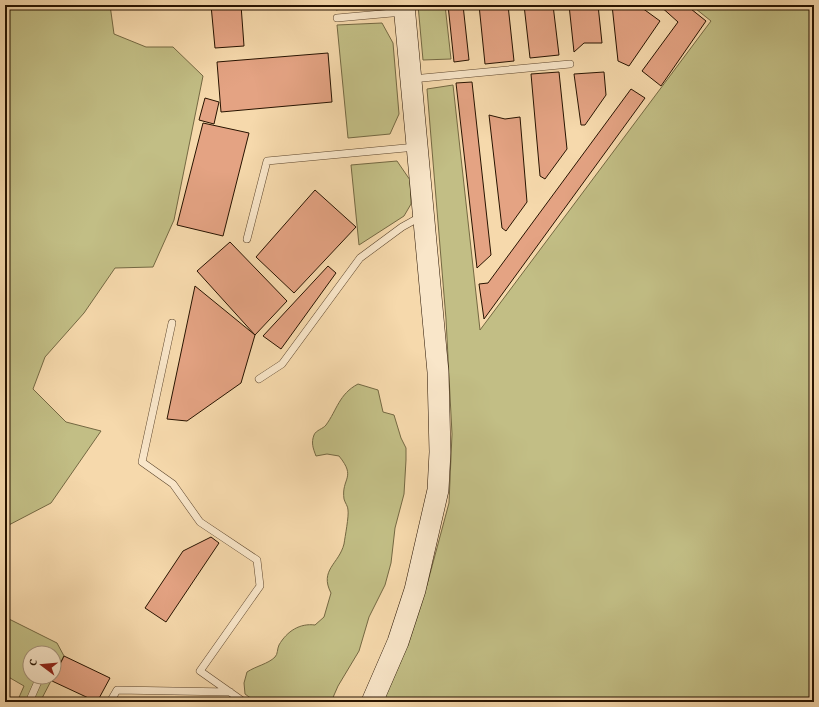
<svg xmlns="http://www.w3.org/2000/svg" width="819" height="707" font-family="'Gentium Book Plus',serif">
<rect width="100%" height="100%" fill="#f6d9ac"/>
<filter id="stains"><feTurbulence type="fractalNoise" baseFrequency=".005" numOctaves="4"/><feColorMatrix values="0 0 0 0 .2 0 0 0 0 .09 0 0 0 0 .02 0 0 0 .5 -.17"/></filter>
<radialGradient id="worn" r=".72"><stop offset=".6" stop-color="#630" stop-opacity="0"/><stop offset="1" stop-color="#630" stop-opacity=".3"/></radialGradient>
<path fill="#c2be85" stroke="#746842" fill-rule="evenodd" d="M5,5H110L114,34L146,47H173L203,76L174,220L153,267L115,268L84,313L45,357L33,389L66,422L101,431L51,503L5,527Z
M335,5H364L336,10Z
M418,5H445L451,59L423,60Z
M691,5H814V702H380L427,585L449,503L452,434L446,319L427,89L453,85L480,330L711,21Z
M382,23L393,43L399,114L390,134L348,138L337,25Z
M397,161L410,180L411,204L404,216L359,245L351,165Z
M358,384L378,390L383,412L394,415L401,438L406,448V460L404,494L395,528L391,563L385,585L369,617L359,651L338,686L331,702H256L245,694L244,683L247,672C256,666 268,664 275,657C278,654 277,649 279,645C287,631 300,623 315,625L324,617L331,593C319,570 339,564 344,544C345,537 349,516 348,510C348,506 345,503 344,499C341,478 357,478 339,456L327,454L316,456C313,448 311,443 314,435C316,430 323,429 326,425C337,410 339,394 358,384Z
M5,617L57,643L64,656L40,702H17L24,686L5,675ZM30,653H54V677H30Z"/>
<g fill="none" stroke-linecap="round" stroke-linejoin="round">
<path stroke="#6e776a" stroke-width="4.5" d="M809,5L814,11"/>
</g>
<path fill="#e4a383" stroke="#271300" d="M211,5H241L244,46L215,48Z
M448,5H463L469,60L454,62Z
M479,5H508L514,61L485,64Z
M524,5H553L559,55L530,58Z
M569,5H598L602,43H584L574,52Z
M612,5H638L660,21L629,66L618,61Z
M659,5H686L706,21L661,86L642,71L678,22Z
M328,53L332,102L221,112L217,62Z
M559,72L567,149L545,179L540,176L531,74Z
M604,72L606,95L585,125H581L574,74Z
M472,82L491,255L477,268L456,83Z
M631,89L645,98L484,319L479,284L488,283Z
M205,98L219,102L214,124L199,120Z
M489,115L505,119L520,117L527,202L506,231L502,228Z
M203,123L249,133L223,236L177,225Z
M315,190L356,227L294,293L256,257Z
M230,242L287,301L255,335L197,271Z
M328,266L336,273L281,349L263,336Z
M195,286L255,335L241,383L187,421L167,419Z
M211,537L219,543L166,622L145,608L183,551Z
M64,656L110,678L97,702L52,681Z"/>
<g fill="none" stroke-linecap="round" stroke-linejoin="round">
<g stroke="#5b442b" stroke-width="8">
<path id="lane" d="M337,18L403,12
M412,79L570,64
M247,239L267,161L416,147
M172,323L142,462L173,484L200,522L257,560L260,586L200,671L244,702
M259,379L282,364L360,258L402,227L420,217
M29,702L40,677
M110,702L117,690L230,692"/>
</g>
<g stroke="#271300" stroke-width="22">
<path id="secondary" d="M372,702L398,642L415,590L438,490L440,452L438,372L404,5"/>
</g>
<use href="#lane" stroke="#f9e6c9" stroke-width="7"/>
<use href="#secondary" stroke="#f9e6c9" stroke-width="21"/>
</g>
<rect width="819" height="707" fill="none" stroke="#f6d9ac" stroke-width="20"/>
<rect x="6" y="6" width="807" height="695" fill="none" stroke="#271300" stroke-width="2"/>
<rect x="10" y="10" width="799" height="687" fill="none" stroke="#271300"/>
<g transform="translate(42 665) rotate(286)"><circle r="19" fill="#f9e6c9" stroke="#a59279"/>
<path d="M0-3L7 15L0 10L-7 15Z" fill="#8f2418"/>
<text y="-6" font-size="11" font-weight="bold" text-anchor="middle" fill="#271300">С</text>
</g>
<rect width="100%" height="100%" filter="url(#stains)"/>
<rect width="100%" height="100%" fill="url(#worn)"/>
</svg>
